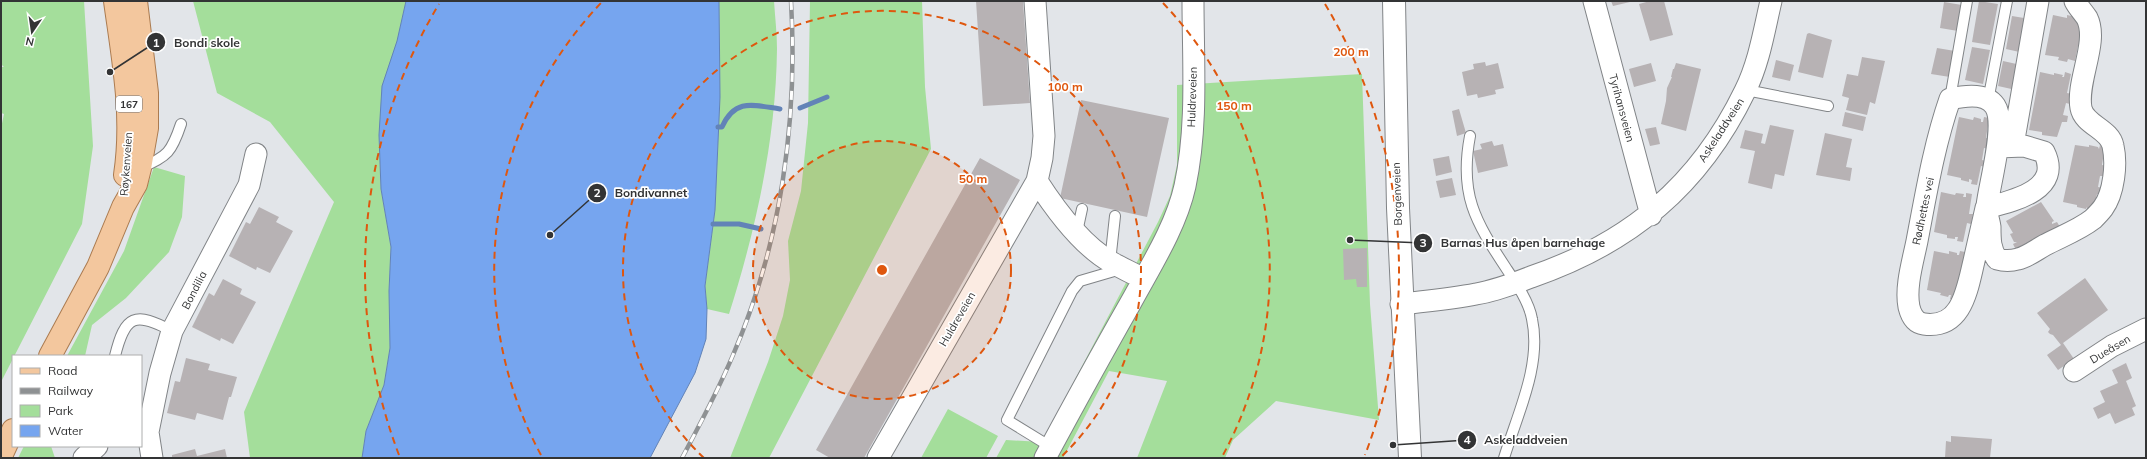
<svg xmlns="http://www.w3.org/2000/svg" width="2147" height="459" font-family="Mulish,sans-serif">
<rect width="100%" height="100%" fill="#e2e5e9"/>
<path fill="#a4de9b" d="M1,1H84L93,146L82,224L1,382V128L4,114L1,113V67H4L1,64Z
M193,1H406L379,135L381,189L391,247L389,291L390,348L384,385L366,431L362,458H250L244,412L334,202L270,122L217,93Z
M719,1H774C775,17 777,33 777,49C776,139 756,229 729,314L707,309L705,286L715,210L720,97Z
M810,1H922L925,87L931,149L769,458H730L768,362L783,316L790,280L788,241L801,191L808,123Z
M1362,74L1370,304L1379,420L1276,401L1233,440L1225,458H1137L1167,381L1109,371L1063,458H996L1006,440L1042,442L1158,222L1170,196L1177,165V85Z
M154,167L185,176L182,217L169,252L126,298L92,325L85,356H67L124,251Z
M948,409L998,436L986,458H921Z
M24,446H51L55,458H18Z"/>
<path fill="#76a5ef" stroke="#6283b7" d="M406,1H719L720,97L715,210L705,286L707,309L706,339L695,373L650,458H362L366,431L384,385L390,348L389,291L391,247L381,189L379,135L382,86L397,41Z"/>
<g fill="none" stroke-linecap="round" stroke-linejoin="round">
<path stroke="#6283b7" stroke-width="5" d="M800,108L827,97
M718,127H722C735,98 753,105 780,109
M713,224H739L761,229"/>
</g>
<path fill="#b7b2b4" d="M976,1H1023L1030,103L983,106Z
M1611,1H1630V2L1613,6Z
M1650,1H1664L1673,35L1650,41L1639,4Z
M1979,1L1998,4L1990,45L1972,42Z
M1944,2L1962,5L1958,31L1940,28Z
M2053,15L2067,18V15L2076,17L2075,20H2077L2078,15L2083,47L2078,46L2075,61L2068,59L2067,62L2058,60L2059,57L2045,55Z
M2012,16L2030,19L2024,53L2006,49Z
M1809,33L1832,40L1823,78L1798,72L1807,34Z
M1972,47L1990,50L1983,84L1965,80Z
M1937,48L1955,51L1950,77L1931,74Z
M1862,57L1885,61L1875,104L1870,102L1867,115L1846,110L1849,98L1842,96L1847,74L1858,76Z
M1776,60L1794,65L1790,81L1772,77Z
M2003,61L2021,65L2016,90L1998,86Z
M1485,62L1486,66L1498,63L1504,88L1495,90L1496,94L1478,98L1477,94L1467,96L1462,72L1474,69L1473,64Z
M1651,63L1656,81L1634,87L1629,69Z
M1676,63L1701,69L1686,131L1661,124L1666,101L1667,88L1672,77H1671L1673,69H1674Z
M2040,72L2054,75V73L2063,75L2062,77H2064L2065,72L2071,74L2067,93L2072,94L2070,104L2066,103L2063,115L2068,116L2067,122H2062L2057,137L2042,135V132L2029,130Z
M1081,100L1169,118L1147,217L1060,198Z
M1459,109L1466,133L1457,136L1452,111Z
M1845,112L1866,117L1863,131L1842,126Z
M1959,117L1973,120L1974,117L1981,119V122H1983L1984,117L1989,118L1986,138L1991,139L1989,149L1984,148L1982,160L1986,161L1985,167L1981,166L1977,185L1971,184L1972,180L1969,179V182L1961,180V178L1947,175Z
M1770,125L1794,130L1784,176L1775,174L1772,189L1748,183L1755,151L1740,148L1745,130L1763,134L1761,143L1765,144Z
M1656,127L1660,144L1650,146L1645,129Z
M1825,133L1852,139L1846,167L1852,168L1850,181L1816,175Z
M1492,141L1494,146L1503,144L1508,166L1478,173L1473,151L1482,149L1480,144Z
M2075,145L2089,147V145L2098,147L2099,149L2100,145L2105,146L2102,165L2107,166L2105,176H2100L2098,187L2103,188L2101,195L2097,194L2094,208L2087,212V207L2086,209L2077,207V205L2063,202Z
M1449,156L1452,172L1436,176L1433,159Z
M980,158L1020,180L864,458H830L816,450Z
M1452,178L1456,195L1440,198L1436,181Z
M1941,192L1955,195L1956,193L1964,194L1963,197H1966V193L1972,194L1969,214H1973L1971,224L1967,223L1963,242L1957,241L1958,237H1955V239L1947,238V235L1934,232Z
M2041,202L2054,221L2052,222V224L2057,222L2060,227L2016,250L2013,244L2017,242H2014L2010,234L2013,233L2006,221Z
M259,207L279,217L276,222L293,231L270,273L257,267L256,270L229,256L246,222L250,224Z
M1367,248V287H1357L1356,279L1344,280L1343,249Z
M1934,251L1949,254V251L1957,253V255H1959L1960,251L1965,252L1956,300L1950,299L1951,295H1949L1948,297L1940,295L1941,293L1927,290Z
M2085,278L2108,310L2063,343L2074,359L2058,370L2047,355L2061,345L2053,335L2050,334L2048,332L2050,329L2037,313Z
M223,279L242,289L240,294L256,302L233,344L221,338L220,341L192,327L209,293L214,296Z
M186,358L210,364L208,370L237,377L231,397H229L223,420L197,413L195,420L167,413L175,381L180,382Z
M2126,363L2132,378L2126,381L2136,406L2132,408L2135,415L2115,424L2110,413L2098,419L2093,408L2105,402L2100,391L2118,383L2112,370Z
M1951,436L1992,439L1990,458H1945L1946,441L1951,442Z
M195,449L197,456L225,449L227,458H172V455Z"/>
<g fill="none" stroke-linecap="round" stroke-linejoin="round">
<g stroke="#818487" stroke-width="12">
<path id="service" d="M1746,90L1828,106
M1950,99L1967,1
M1988,101L2007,1
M1470,136C1459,194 1475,221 1506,268C1516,283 1529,302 1532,319C1542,365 1517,415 1504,458
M140,168C168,157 172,151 181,124
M1077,232L1082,209
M1110,262L1115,216
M115,356C125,315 135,311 172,331
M1051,447L1007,420L1072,291L1080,281L1121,269"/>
</g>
<g stroke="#818487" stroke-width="23">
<path id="minor" d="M1594,1L1651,215
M2013,145L2038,1
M1037,181C1055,209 1081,245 1111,262C1121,268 1133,273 1143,279
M1986,208C1982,226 1978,244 1974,261C1967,290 1962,329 1924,324C1915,323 1911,315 1909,307C1905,287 1913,261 1917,241C1926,194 1934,145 1950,99C1963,96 1986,92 1995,106C2007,124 1989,185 1987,206C1986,213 1989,220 1990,227C1990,240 1990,249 1997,259C2004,261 2011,261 2018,259C2027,257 2036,250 2045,245C2060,237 2079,230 2093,219C2096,216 2100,212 2103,208C2114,193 2117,164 2113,146C2110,129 2084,125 2081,108C2076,81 2099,42 2087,18C2083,12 2078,7 2075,1
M1986,208C2013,201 2063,190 2044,152L2024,146L1998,147
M1401,304C1426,301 1451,299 1476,294C1494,291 1513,284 1531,277C1630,243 1699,186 1745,91C1759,63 1764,31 1771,1
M2074,371L2112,346L2146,329
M84,458L97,446
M152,458L148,432L160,373L172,331L249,185L256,154
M878,458L1037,181L1042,158L1044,136L1035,1
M1045,458C1073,406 1101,355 1130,304C1150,267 1176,227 1185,186C1198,125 1193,62 1193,1"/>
</g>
<g stroke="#818487" stroke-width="24">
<path id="tertiary" d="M1394,1L1398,208L1410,458"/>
</g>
<g stroke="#ab7b50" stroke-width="24">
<path id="primary" d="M115,1C123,59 134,116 125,175
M50,356L98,267L123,207L136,184L140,168L147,128V93L136,1
M1,456L13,430"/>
</g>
<use href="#service" stroke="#fff" stroke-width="10"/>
<use href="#minor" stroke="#fff" stroke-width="21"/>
<use href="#tertiary" stroke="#fff" stroke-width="22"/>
<use href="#primary" stroke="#f3c79e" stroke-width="22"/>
<g stroke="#8e9193" stroke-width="4.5">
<path id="rail" d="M682,458C700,424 718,391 733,355C781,244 798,121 791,1"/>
</g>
<use href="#rail" stroke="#fff" stroke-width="3" stroke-dasharray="9" stroke-linecap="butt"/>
</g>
<circle cx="882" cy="270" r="129" fill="#df570e" fill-opacity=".12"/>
<g fill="none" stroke="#df570e" stroke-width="2" stroke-dasharray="7 5">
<circle cx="882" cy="270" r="129"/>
<path d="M704 458A259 259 0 1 1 1060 458"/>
<path d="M541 455A388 388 0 0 1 601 3M1163 3A388 388 0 0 1 1223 455"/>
<path d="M399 455A517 517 0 0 1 439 4M1325 4A517 517 0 0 1 1365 455"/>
</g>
<g text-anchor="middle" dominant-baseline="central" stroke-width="3.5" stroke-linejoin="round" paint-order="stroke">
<rect fill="#fff" stroke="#707172" stroke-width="1" x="116" y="96" width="26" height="16" rx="3"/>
<g font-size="10" font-weight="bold" fill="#333435">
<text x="129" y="104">167</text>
</g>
<g font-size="11" fill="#333435" stroke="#fff">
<text transform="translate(1192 97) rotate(-88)">Huldreveien</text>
<text transform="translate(1622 108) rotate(75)">Tyrihansveien</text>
<text transform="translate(1721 130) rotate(-57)">Askeladdveien</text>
<text transform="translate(126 164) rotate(-86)">Røykenveien</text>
<text transform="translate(1397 194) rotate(-92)">Borgenveien</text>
<text transform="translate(1923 211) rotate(-78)">Rødhettes vei</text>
<text transform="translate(194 290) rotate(-63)">Bondilia</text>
<text transform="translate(957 319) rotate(-60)">Huldreveien</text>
<text transform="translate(2110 349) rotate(-31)">Dueåsen</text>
</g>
</g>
<circle cx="882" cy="270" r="6" fill="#df570e" stroke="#fff" stroke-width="2"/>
<g font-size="12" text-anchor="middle" font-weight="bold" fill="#df570e" stroke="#fff" stroke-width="3.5" stroke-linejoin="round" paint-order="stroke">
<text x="1351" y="56">200 m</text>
<text x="1065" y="91">100 m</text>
<text x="1234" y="110">150 m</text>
<text x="973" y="183">50 m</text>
</g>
<path fill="none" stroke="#333435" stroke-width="1.5" d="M110 72L156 42M550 235L597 193M1350 240L1423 243M1393 445L1467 440"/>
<g fill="#333435" stroke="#fff" stroke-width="1.5">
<circle cx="110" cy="72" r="4"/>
<circle cx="550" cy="235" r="4"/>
<circle cx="1350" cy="240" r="4"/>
<circle cx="1393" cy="445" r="4"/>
<circle cx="156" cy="42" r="10"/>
<circle cx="597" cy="193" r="10"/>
<circle cx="1423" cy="243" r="10"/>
<circle cx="1467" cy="440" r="10"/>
</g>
<g font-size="12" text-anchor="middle" font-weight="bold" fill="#fff">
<text x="156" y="47">1</text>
<text x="597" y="197">2</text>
<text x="1423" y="247">3</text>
<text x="1467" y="444">4</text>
</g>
<g font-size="12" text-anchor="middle" font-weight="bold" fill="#333435" stroke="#fff" stroke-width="3.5" stroke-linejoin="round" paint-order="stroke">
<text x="207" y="47">Bondi skole</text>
<text x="651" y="197">Bondivannet</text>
<text x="1523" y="247">Barnas Hus åpen barnehage</text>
<text x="1526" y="444">Askeladdveien</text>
</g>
<rect width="2147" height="459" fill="none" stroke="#333435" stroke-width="4"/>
<rect x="12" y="355" width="130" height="92" fill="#ffffff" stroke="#adaeae"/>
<rect x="20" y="368" width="20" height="6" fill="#f3c79e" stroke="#adaeae"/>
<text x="48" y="375" font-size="12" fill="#333435">Road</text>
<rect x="20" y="388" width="20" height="6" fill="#8e9193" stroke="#adaeae"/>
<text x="48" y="395" font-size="12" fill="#333435">Railway</text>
<rect x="20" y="405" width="20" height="12" fill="#a4de9b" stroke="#adaeae"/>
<text x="48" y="415" font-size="12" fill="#333435">Park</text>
<rect x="20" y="425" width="20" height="12" fill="#76a5ef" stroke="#adaeae"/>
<text x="48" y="435" font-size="12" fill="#333435">Water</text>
<g transform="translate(32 32) rotate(193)" stroke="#ffffff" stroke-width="3" paint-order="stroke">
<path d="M0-3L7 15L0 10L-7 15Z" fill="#333435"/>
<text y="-6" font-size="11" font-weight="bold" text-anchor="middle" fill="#333435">N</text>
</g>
</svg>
